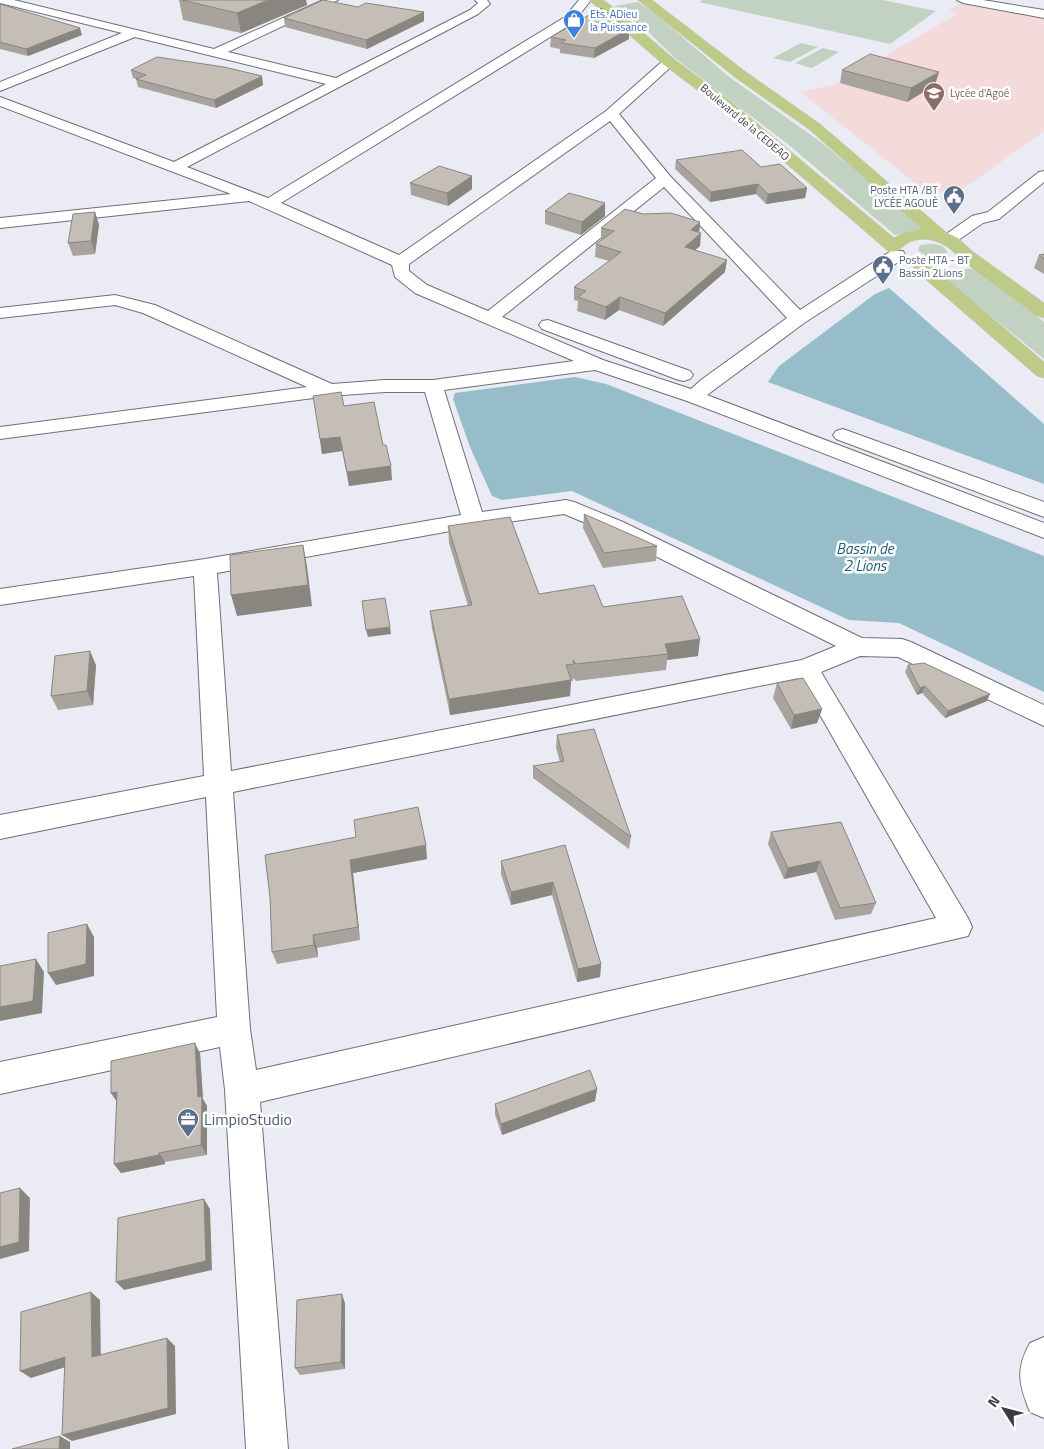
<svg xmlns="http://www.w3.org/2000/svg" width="1044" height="1449" font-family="'Titillium Web',sans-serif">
<rect width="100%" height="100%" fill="#eaebf4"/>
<path fill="#f5dadb" d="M963,2L1044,16V131L956,194L923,189L800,92L837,84L957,14L949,10Z"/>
<path fill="#c2d2c2" d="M703,0H883L936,11L890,44L699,2Z
M638,2L658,16L728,76L825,145L926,230L895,235L789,145L676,59L645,29L614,6Z
M801,43L818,47L790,62L773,58Z
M823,48L839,52L812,68L795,63Z
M930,244C937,244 946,245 947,253C938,260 925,258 918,250L920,245Z
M966,269H975L1044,322V359L939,274Z"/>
<path fill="#98bdca" d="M889,288L1044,424V484L768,382L779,366L875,294Z
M575,377L606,384L1044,556V692L899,623L849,620L572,491L502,500L492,496L470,447L453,399L455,393Z"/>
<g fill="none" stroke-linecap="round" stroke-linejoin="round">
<g stroke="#6f6f77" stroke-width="2">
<path id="street" d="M0,0H14L214,49L323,0H338L228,52L336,78L470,10L478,3L475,0H487L490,4L478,14L187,167L268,198L565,17L579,0H591L573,23L281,203L399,255L606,111L665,59H673L675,62L673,65L619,114L670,176L800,310L891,251H903L905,255L903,259L804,323L707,395L1044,523V538L687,401L595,370L444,390L482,512L566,500L574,502L623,522L862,638L902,639L911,642L1044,705V726L898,657L860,656L821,672L968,918L972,927L968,936L260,1102L288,1449H246L225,1090L220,1047L0,1094V1062L217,1017L206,797L0,839V815L204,776L194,576L0,605V589L205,559L461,515L425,392H385L329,396L0,439V427L307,387L143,313L115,305L0,318V308L115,295L155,305L332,384L385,380H433L574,361L415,293L395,277L392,265L249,201L0,228V218L231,194L0,106V97L174,162L326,84L135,37L0,91V82L122,33L0,3ZM610,121L656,178L488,311L427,285L409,271V264ZM664,187L787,318L701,380L691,389L603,360L502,317ZM564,514L607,532L836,646L802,660L231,771L217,573L473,527ZM799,678L936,918L256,1070L250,1029L233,792Z
M957,0H983L1044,10V18L963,3Z
M1044,171V182L999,219L983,223L954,243H942L940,240L942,237L972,216L988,212L1039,172Z
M548,320L690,371L693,375L690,379L683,381L676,379L542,329L539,325L542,321Z
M843,429L1044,502V517L836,439L833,435L836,431Z
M1044,1337V1418L1030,1412C1019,1385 1015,1370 1030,1343Z"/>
</g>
<g stroke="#c8c8ca" stroke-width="1">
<path id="primary" d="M589,0H603L616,9L674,59L734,104L894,238L904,233L922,229L810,130L736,78L638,0H652L746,72L820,124L947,233L958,238L972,251L1044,303V318L1037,316L960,259C949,244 927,233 908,243C900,248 899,253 888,251L724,110L664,65Z
M922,262L928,263L1044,362V378L1037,376L916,271L913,267L916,263Z"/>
</g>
<use href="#street" fill="#fff" fill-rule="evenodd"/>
<use href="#primary" fill="#beca88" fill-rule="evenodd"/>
</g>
<path fill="#a9a39d" d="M179,0H306L307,5L241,33L183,20Z
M0,4L82,35L28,56L0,49Z
M358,7L424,12V21L367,49L285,27L284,18Z
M629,29V39L594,58L560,53V49L550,47L551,37Z
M131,70L263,85L216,108L138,87L136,79L133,78Z
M842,70L935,85L907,102L840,83Z
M676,160L761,167L807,188L805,198L766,204L756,194L710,202L675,169Z
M472,176V189L448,206L411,195L410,183Z
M605,203V216L581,235L545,224V211Z
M95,212L99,225L95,254L73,256L68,243Z
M643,214L700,222L699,232L700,246L695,250L725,272L663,326L619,310L605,320L577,311L578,301L574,300V287L609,261L595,257L596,244L601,240V228Z
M1044,254V274L1034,268L1039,255Z
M313,396L344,406L383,445L392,480L349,486L342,451L322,454Z
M584,514L657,546L656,561L603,568L583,528Z
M448,526L539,594L603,607L698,656L667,660L666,670L576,681L573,678V681H571L570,696L450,715L432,628L430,611L468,606L449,543Z
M96,665L93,705L58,710L51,696Z
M908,665L987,701L945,718L922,693L917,695L905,672Z
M777,683L822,709L817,723L791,729L773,698Z
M557,735L631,837L629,849L533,778V766L560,762L556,748Z
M841,822L876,903L871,914L835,920L816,872L784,879L768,844L771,832Z
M565,845L601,964L600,977L577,982L552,895L511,905L501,874V861Z
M265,855L427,859L353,873L360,940L317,948L318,957L277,964L272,952L270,897Z
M200,1053L203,1099L207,1106V1155L165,1162V1164L121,1173L114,1164L117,1102L111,1093Z
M597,1089L595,1101L502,1135L495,1115V1104Z
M345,1303V1369L300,1375L295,1368Z"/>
<path fill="#89857f" d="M268,0H306L307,5L241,33L237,13Z
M424,12V21L367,49L366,40Z
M80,28L82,35L28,56L26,49Z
M629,29V39L594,58L595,48Z
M939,72L935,85L907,102L911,88Z
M262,76L263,85L216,108L214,100Z
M472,176V189L448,206L447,193Z
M758,184L756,194L710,202L711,192Z
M807,188L805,198L766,204L768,194Z
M605,203V216L581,235L582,222Z
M95,212L99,225L95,254L91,241Z
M700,222L699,235L701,233L700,246L683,260L685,247L691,230Z
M727,260L725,272L663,326L665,313Z
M620,297L619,310L605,320L606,307Z
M340,437L342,451L322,454L320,439Z
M391,466L392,480L349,486L347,472Z
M303,545L307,566L312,606L237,616L231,595Z
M390,627L391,634L368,637L366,630Z
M700,639L698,656L667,660L668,654L665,644Z
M90,651L96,665L93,705L87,691Z
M571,680L570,696L450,715L449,699Z
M925,686L922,693L917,695L920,688Z
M990,694L987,701L945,718L948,711Z
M822,709L817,723L791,729L794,715Z
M426,845L427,859L353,873L360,940L358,927L350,860Z
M820,861L816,872L784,879L788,868Z
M553,882L552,895L511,905V892Z
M87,924L94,937V976L56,985L48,973Z
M313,935L317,948L318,957L314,945Z
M36,959L44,972L42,1013L0,1021V1007Z
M601,964L600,977L577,982L578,969Z
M195,1043L200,1053L203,1099L207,1106V1155L201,1145Z
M597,1089L595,1101L502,1135L501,1124Z
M117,1092L118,1103L111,1093Z
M159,1153L165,1162V1164L121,1173L114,1164Z
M20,1188L30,1198L29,1251L0,1259V1247Z
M204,1199L210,1209L212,1270L124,1290L116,1282Z
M91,1292L100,1300L101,1365L92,1357Z
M342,1294L345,1303V1369L341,1362Z
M167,1338L175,1346L176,1414L72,1441L62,1435Z
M65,1357L75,1364L31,1378L20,1371Z
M60,1436L70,1442V1449H59Z"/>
<path fill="#c4beb6" stroke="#89857f" d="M182,0H268L237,13Z
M323,0L358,7L366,3L424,12L366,40L284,18Z
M0,4L80,28L26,49L0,42Z
M601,8L629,29L595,48L561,43L566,40L551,37Z
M870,54L939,72L911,88L842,70Z
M157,57L224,67L262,76L214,100L136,79L146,75L131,70Z
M742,150L761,167L780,164L807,188L768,194L758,184L711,192L676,160Z
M439,166L472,176L447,193L410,183Z
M569,193L605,203L582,222L545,211Z
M625,209L643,214L671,213L700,222L691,230L701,233L685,247L727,260L665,313L620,297L606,307L578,297L586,291L574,287L621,252L596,244L614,231L601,228Z
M95,212L91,241L68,243L73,214Z
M1044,254V259L1039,255Z
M341,392L344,406L374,402L383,445H386L391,466L347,472L340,437L320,439L313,396Z
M584,514L657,546L604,553Z
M510,517L539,594L594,585L603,607L682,596L700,639L665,644L668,654L576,664L573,660L574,664L566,665L571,680L449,699L430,611L472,605L448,526Z
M303,545L308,585L231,595L230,555Z
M385,598L390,627L366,630L362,601Z
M90,651L87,691L51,696L55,656Z
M924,663L990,694L948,711L925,686L920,688L908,665Z
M803,678L822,709L794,715L777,683Z
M594,729L631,837L533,766L564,761L557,735Z
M418,807L426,845L350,860L358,927L313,935L314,945L272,952L270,897L265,855L356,837L354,820Z
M841,822L876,903L840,908L820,861L788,868L771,832Z
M565,845L601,964L578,969L553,882L511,892L501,861Z
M87,924L86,964L48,973V933Z
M36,959L33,1001L0,1007V966Z
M195,1043L198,1097L202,1096L201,1145L159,1153V1155L114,1164L117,1092L111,1093V1061Z
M590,1070L597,1089L501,1124L495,1104Z
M20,1188L19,1242L0,1247V1193Z
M204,1199L206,1261L116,1282L118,1218Z
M91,1292L92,1357L167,1338L168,1408L62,1435L65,1357L20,1371L21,1312Z
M342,1294L341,1362L295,1368L297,1300Z
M60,1436L59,1449H12Z"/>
<defs>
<g id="shop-pin" transform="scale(1.125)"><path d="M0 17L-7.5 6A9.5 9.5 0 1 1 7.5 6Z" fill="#3f7fe0" stroke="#fff"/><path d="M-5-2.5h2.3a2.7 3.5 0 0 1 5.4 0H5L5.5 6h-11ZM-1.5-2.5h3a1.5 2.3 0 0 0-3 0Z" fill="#fff"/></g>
<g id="school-pin" transform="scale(1.125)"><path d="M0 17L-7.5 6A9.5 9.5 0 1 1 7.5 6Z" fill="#8d6e63" stroke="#fff"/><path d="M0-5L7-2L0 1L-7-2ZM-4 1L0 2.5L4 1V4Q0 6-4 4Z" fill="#fff"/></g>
<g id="civic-pin" transform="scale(1.125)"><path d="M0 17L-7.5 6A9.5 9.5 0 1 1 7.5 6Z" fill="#5c6f8a" stroke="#fff"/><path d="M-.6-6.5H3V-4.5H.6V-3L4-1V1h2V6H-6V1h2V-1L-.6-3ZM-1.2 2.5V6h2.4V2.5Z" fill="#fff"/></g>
<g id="office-pin" transform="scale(1.125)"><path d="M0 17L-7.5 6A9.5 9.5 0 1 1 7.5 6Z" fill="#5c6f8a" stroke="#fff"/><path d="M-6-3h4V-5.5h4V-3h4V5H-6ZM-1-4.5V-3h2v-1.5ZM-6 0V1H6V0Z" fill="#fff"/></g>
</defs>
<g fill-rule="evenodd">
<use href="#shop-pin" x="574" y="20"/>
<use href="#school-pin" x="934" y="93"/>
<use href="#civic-pin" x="954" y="196"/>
<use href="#civic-pin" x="883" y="266"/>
<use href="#office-pin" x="188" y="1119"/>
</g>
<g text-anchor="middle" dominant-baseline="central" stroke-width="5" stroke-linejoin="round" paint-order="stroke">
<g font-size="11" fill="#366cbe" stroke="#fff" text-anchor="start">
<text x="590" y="14">Ets. ADieu<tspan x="590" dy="13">la Puissance</tspan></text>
</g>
<g font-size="11" fill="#785e54" stroke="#fff" text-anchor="start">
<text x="950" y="93">Lycée d'Agoé</text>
</g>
<g font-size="11" fill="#3c3c40" stroke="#fff">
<text transform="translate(745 122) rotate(40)">Boulevard de la CEDEAO</text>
</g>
<g font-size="11" fill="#4e5e75" stroke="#fff" text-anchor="end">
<text x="938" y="190">Poste HTA /BT<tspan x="938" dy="13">LYCÉE AGOUÈ</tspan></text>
<text x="899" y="260" text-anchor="start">Poste HTA - BT<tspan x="899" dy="13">Bassin 2Lions</tspan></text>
</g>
<g font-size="15" font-style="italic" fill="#1a5e73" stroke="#fff">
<text x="865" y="548">Bassin de<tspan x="865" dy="17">2 Lions</tspan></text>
</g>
<g font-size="16" fill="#4e5e75" stroke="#fff" text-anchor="start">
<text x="204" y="1119">LimpioStudio</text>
</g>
</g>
<g transform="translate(1004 1409) rotate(306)" stroke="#ffffff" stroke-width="4" paint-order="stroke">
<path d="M0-4L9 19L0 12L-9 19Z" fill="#3c3c40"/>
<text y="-8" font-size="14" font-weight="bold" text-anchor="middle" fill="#3c3c40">N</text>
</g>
</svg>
